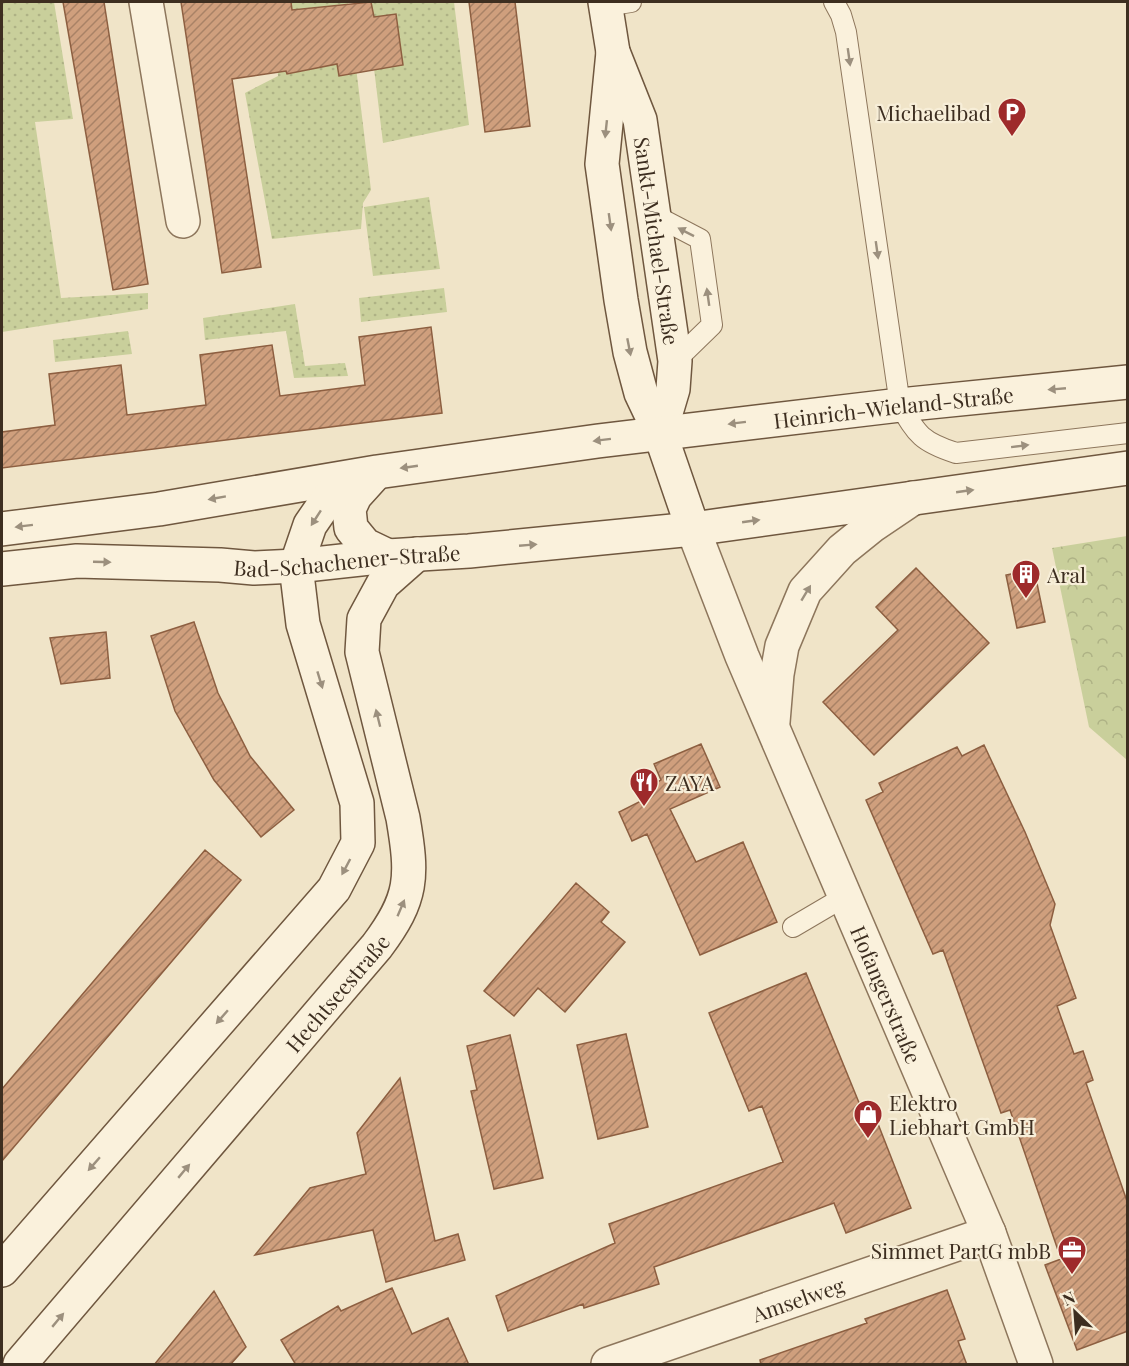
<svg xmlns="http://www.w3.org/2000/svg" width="1129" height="1366" font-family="'Playfair Display',serif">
<defs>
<pattern id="green-dots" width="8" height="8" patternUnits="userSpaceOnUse" patternTransform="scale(1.5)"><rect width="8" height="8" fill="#c9cf9b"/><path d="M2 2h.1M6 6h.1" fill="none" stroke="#aeb285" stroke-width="1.8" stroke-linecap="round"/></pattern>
<pattern id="forest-crowns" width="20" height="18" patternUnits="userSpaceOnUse" patternTransform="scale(1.5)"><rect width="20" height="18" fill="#c9cf9b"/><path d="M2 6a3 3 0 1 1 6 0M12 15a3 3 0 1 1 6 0" fill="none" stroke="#aeb285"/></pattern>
<pattern id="building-hatch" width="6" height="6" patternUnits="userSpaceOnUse" patternTransform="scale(1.5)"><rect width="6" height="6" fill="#cf9f7d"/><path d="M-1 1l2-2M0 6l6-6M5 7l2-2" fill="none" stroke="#a98266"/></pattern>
</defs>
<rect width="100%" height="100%" fill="#f0e4c8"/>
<path fill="url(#green-dots)" d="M2,2H54L73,119L35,122L61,298L148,293V309L2,332Z
M242,2H348L371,190L363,203L361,229L272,239L245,93L278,76L273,30H247Z
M366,2H454L469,125L383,143Z
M429,197L440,269L373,276L364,207Z
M444,288L447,312L361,322L359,298Z
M295,304L305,366L345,363L348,376L294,378L286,331L205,340L203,318Z
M128,331L132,354L55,362L53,340Z"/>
<path fill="url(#forest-crowns)" d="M1127,536H1128L1127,760L1089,727L1052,548Z"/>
<path fill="url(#building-hatch)" stroke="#8d5f41" stroke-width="1.5" d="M63,2H104L148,284L113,290Z
M181,2H291L292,10L371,2L374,17L396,14L403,65L339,76L337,64L287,74L286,71L232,79L261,267L222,273Z
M469,2H515L530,126L485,132Z
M431,327L442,413L2,468V432L55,425L49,374L121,365L127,415L206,405L200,355L272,345L280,396L365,385L359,337Z
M916,568L989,643L874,755L823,702L898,630L876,607Z
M1034,569L1045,622L1017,628L1006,575Z
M194,622L218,693L250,756L294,810L261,837L214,780L175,711L151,636Z
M106,632L110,678L61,684L50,638Z
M701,744L720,787L670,809L696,862L743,842L777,922L700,955L647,834L632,841L619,812L651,796L647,788L661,780L654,764Z
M984,745L1025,832L1055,904L1050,925L1076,998L1057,1006L1074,1054L1083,1051L1093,1080L1086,1083L1128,1204V1331L1077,1350L1045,1265L1061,1259L1010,1110L1001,1113L943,950L933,954L866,800L883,792L879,783L957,747L962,756Z
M205,850L241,880L2,1161V1089Z
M576,883L609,912L601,922L625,942L565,1012L538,988L514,1016L484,991Z
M806,973L862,1110L871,1106L911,1208L846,1233L834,1203L654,1267L659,1284L584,1308L583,1304L508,1331L496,1296L615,1243L609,1224L783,1162L762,1106L749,1111L709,1013Z
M626,1034L648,1127L598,1139L577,1045Z
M510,1035L543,1178L494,1189L471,1091L477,1090L467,1046Z
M400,1078L435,1241L458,1234L465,1260L386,1282L373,1230L255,1255L310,1188L366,1174L357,1133Z
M392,1288L412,1334L448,1318L469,1365H296L281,1340L338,1306L341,1311Z
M947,1290L965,1339L958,1341L967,1365H761L760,1360L867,1323L865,1319Z
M214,1291L246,1347L230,1365H154Z"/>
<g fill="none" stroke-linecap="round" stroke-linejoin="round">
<g stroke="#8d765c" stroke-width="22">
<path id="lane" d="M834,2L841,15L846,32L900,405C917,435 922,442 956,453L1128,433
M605,6L631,2
M654,215L700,239L712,325L675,361
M793,927L844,897"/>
</g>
<g stroke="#8d765c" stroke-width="36">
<g id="street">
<path d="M146,2L183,221"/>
<path id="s1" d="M693,529L742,656L989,1233L1036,1364"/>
<path d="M773,722L777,674L782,646L805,591L842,550L873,525L913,498"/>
<path id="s2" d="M608,1364L989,1233"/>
</g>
</g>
<g stroke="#6f573f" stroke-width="36">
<g id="secondary">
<path id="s3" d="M605,2L613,52L640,120L675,361L673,389L660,433"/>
<path d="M613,52L602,164L621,300L630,352L641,393L660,433L693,529"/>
<path d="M374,475L355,496L349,509L351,528L365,545L388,556"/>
<path id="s4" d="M2,529L159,509L377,472L598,441L900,405L1128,382"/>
<path id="s5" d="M2,569L77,561L220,565L254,568L296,566L388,556L469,551L693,529L1128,468"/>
<path d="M2,1270L334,889L358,843L357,803L303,624L296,566L310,525L332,493L362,479"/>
<path id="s6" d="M20,1364L377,946C413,898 413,877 403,818L362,652L364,619L383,584L417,554"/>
</g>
</g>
<use href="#lane" stroke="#faf1dc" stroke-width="20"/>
<use href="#street" stroke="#faf1dc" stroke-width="33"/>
<use href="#secondary" stroke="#faf1dc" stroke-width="33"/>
</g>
<defs><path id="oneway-solid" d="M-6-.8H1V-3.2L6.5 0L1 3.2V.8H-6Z" transform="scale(1.5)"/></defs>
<g fill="#9c907e">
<use href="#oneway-solid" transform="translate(849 57) rotate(82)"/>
<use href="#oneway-solid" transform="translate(606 129) rotate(96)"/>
<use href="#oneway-solid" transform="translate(610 222) rotate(82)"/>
<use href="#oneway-solid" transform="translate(686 232) rotate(-153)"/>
<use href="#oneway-solid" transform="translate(877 250) rotate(82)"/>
<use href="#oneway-solid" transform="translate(708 297) rotate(-98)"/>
<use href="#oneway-solid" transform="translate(629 347) rotate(79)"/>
<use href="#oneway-solid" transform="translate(1057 389) rotate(175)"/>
<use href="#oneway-solid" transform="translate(737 423) rotate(173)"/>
<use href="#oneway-solid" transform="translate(602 440) rotate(173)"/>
<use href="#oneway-solid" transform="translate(1020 446) rotate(-7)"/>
<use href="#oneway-solid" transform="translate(409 467) rotate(172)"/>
<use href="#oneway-solid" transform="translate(965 491) rotate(-8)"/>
<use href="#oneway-solid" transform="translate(217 498) rotate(170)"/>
<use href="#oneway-solid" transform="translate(316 518) rotate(123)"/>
<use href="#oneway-solid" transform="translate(751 521) rotate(-8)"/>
<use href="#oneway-solid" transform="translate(24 526) rotate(173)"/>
<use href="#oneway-solid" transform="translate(528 545) rotate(-5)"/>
<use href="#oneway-solid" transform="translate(102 562) rotate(2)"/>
<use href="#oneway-solid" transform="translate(806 593) rotate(-59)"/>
<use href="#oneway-solid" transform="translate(320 680) rotate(73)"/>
<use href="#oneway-solid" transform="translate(378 718) rotate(-104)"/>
<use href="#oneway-solid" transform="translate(346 867) rotate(118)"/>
<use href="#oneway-solid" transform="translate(401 908) rotate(-67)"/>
<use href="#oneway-solid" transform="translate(222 1017) rotate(131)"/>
<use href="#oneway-solid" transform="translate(94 1164) rotate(131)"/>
<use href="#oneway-solid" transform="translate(184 1171) rotate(-50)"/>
<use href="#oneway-solid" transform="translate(58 1320) rotate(-50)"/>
</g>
<defs>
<g id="parking-pin" transform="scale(1.5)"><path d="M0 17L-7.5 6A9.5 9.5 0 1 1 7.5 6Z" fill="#9e2a2b" stroke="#f7eed8"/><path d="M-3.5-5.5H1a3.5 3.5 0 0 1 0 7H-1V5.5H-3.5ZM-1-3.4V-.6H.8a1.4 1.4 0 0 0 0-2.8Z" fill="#fff"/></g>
<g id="building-pin" transform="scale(1.5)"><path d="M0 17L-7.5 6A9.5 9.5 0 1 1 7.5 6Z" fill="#9e2a2b" stroke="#f7eed8"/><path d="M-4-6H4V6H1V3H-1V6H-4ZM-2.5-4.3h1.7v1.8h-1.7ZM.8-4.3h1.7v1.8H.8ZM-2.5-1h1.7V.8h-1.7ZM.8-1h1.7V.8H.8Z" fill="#fff"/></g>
<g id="restaurant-pin" transform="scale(1.5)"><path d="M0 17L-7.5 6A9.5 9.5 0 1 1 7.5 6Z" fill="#9e2a2b" stroke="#f7eed8"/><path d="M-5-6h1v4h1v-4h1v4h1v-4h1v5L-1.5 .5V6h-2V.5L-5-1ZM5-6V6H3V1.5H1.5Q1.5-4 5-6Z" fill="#fff"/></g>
<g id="shop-pin" transform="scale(1.5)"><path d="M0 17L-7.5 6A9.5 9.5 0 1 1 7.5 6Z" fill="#9e2a2b" stroke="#f7eed8"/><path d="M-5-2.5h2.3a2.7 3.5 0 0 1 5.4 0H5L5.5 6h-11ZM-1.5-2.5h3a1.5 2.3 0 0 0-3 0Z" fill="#fff"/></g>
<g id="office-pin" transform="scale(1.5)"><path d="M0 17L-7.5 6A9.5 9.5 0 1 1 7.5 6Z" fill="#9e2a2b" stroke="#f7eed8"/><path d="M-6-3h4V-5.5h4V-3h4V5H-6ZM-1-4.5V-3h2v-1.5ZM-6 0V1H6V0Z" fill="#fff"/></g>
</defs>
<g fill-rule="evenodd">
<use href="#parking-pin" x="1012" y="112"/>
<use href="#building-pin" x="1026" y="574"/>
<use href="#restaurant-pin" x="644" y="782"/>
<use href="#shop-pin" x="868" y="1114"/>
<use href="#office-pin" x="1072" y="1250"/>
</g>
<g text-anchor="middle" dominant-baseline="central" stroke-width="4.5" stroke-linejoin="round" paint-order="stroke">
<g font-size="21" fill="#3d2e20" stroke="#f7eed8" text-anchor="start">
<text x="991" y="112" text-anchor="end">Michaelibad</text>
<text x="1047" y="574">Aral</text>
<text x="665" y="782">ZAYA</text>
<text x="889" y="1102">Elektro<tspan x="889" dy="24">Liebhart GmbH</tspan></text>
<text x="1051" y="1250" text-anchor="end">Simmet PartG mbB</text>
</g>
<g font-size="21" fill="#3d2e20" stroke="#f7eed8">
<text stroke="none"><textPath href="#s3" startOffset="246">Sankt-Michael-Straße</textPath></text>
<text stroke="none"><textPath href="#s4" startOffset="900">Heinrich-Wieland-Straße</textPath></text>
<text stroke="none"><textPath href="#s5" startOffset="346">Bad-Schachener-Straße</textPath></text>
<text stroke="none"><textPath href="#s6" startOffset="488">Hechtseestraße</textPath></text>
<text stroke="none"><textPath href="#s1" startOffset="504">Hofangerstraße</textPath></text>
<text stroke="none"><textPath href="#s2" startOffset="201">Amselweg</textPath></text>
</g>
</g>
<rect width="1129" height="1366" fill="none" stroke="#3d2e20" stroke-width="6"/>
<g transform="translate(1075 1312) rotate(335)" stroke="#f7eed8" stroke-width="4.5" paint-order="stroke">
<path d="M0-4.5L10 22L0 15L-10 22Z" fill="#3d2e20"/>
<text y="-9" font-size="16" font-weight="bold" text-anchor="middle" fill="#3d2e20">N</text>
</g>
</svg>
